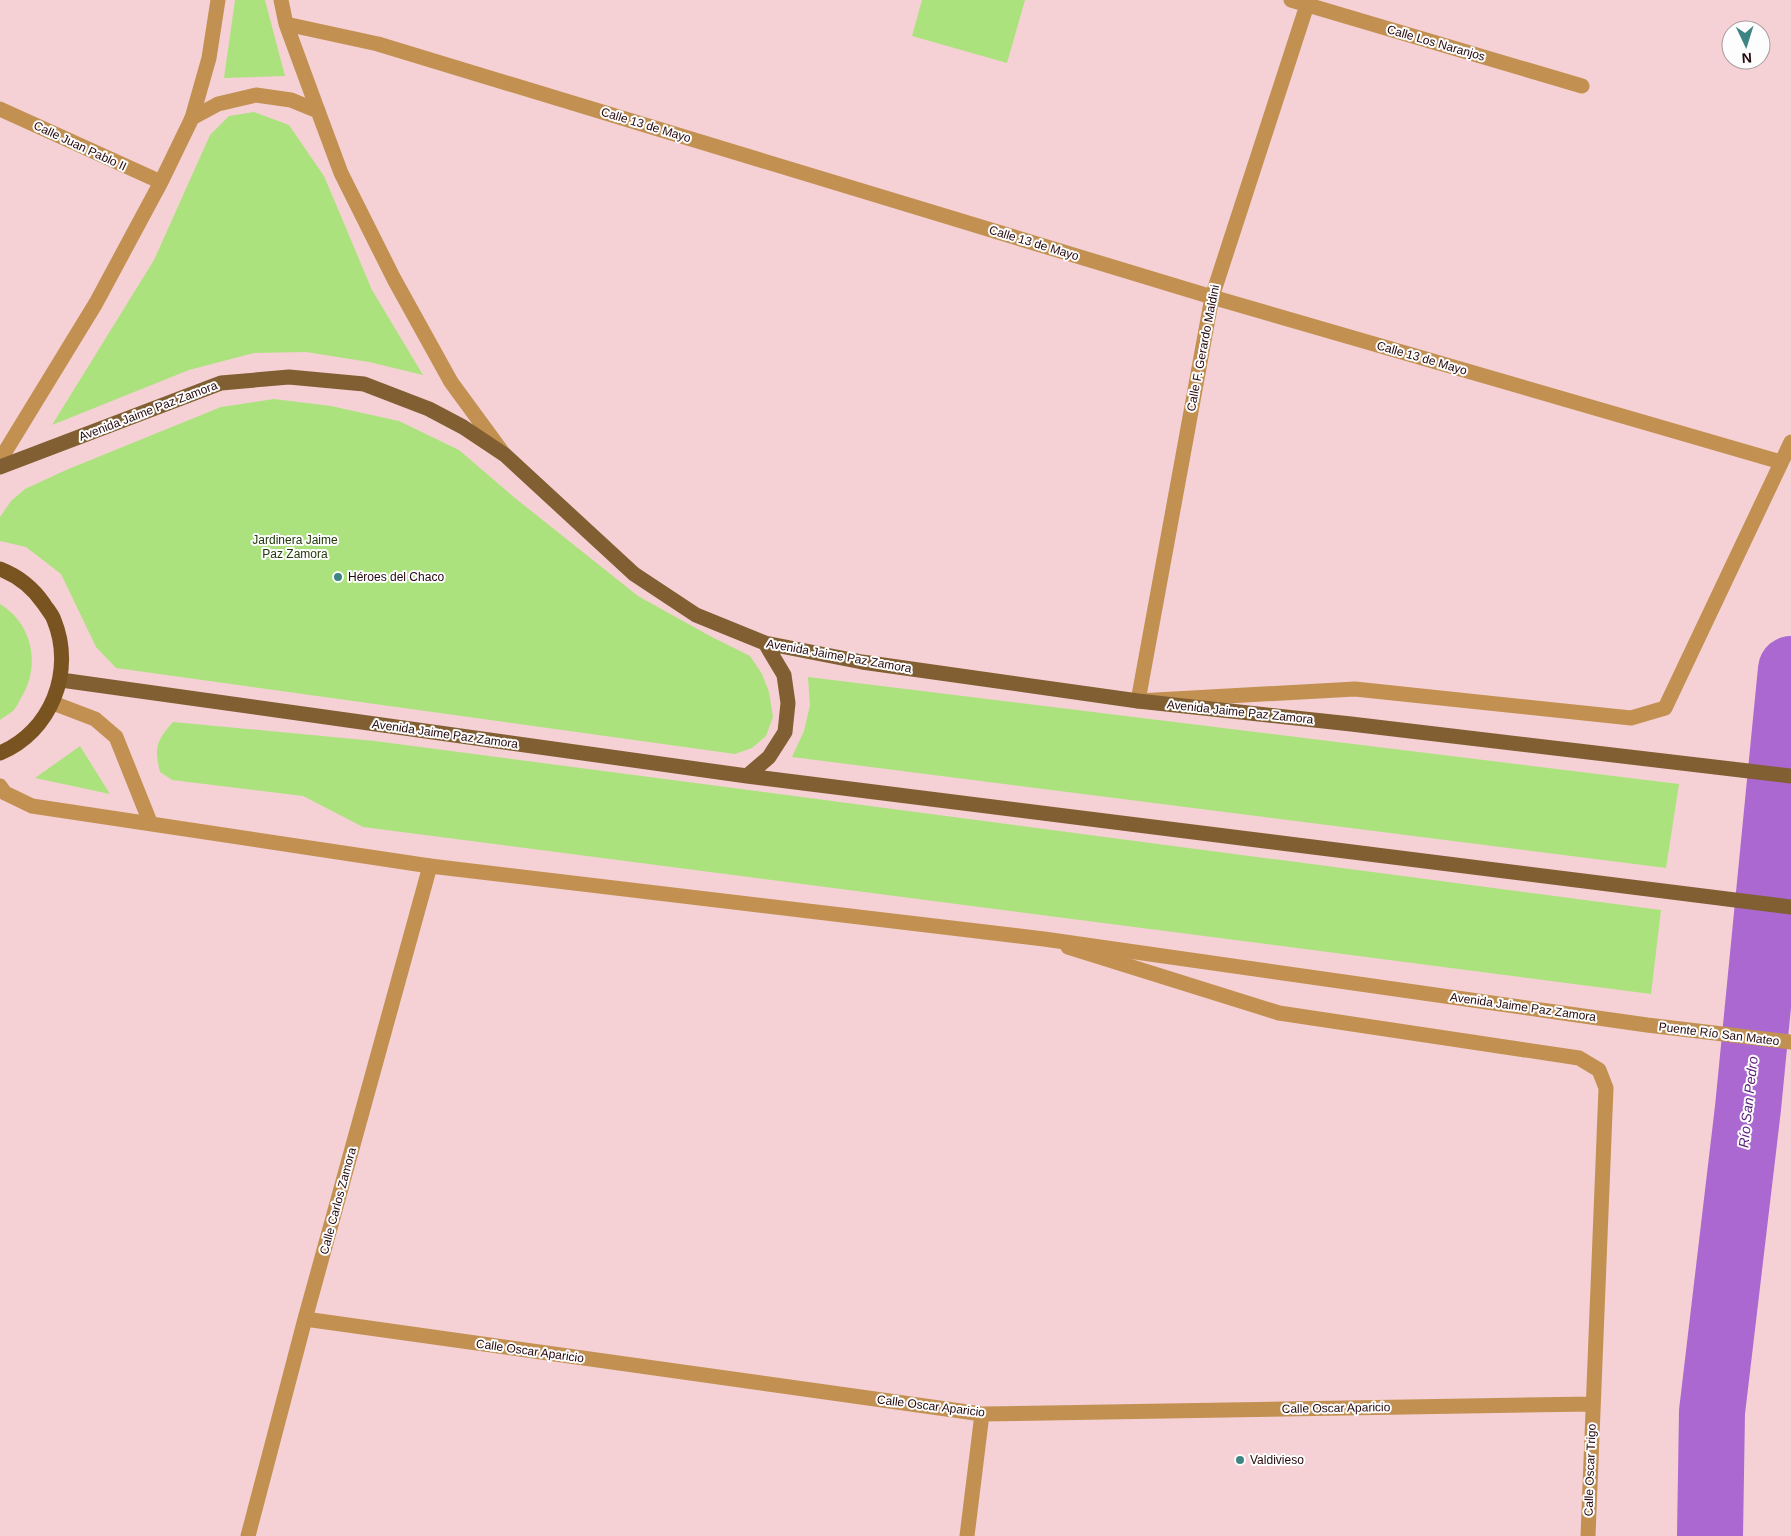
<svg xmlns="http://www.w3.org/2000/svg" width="1791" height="1536" font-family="Arial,sans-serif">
<rect width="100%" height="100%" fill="#f5d1d5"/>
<path fill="#ace27e" d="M235,0H265L285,76L224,78Z
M922,0H1025L1007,63L912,36Z
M254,112L289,125L324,176L372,290L423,375L369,362L306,352L254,353L189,370L52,425L154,260L210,135L229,116Z
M274,399L331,406L399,421L459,450L515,498L638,596L710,636L750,656L762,674L769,692L773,717L766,736L752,748L735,754L116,668L96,647L61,574L26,547L0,541V517L11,501L25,489L66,470L221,407Z
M0,604C33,624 41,666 21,698C19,702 16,708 13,711C9,714 4,717 0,720Z
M808,677L1679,784L1666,868L792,757L804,731L810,705Z
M173,722L375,741L1661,910L1651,994L363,827L303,796L172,780L160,772C154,748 156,741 173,722Z
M80,746L110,794L35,778Z"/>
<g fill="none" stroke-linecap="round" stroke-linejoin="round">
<path stroke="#aa68d0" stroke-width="66" d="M1710,1536L1712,1412L1748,1108L1791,669"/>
<path stroke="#c29152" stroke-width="15" d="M281,0L286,24L318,111
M1291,0L1582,86
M1307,5L1212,297L1138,701L1355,689L1631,718L1665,708L1791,442
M286,24L378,44L1212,297L1781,462
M192,118L209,58L218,0
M1068,947L1279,1013L1579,1058L1599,1070L1606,1088L1588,1536
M305,1319L982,1414L1592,1404
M248,1536L305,1319L430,866
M967,1536L982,1414"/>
<path stroke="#c29152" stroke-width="15" d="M0,109L161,182
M0,460L96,303L161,182L192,118L218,104L256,95L291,100L318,111L341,173L394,279L451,382L503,453
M53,703L95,719L116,737L150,822
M0,786L5,793L32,806L430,866L1044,939L1647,1025L1791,1042"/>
<path stroke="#815f32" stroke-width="15" d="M0,467L221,383L289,377L364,384L429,409L463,427L505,455L634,574L696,615L765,643L862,662L1138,701L1351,724L1791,776
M61,680L747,776L1791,907
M747,776L769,757L785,732L788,703L784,675L765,643"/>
<path stroke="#795420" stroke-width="15" d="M0,569C18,576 33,588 44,604C47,609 52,614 54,620C75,671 51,732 0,753"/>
</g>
<g fill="#3d8582" stroke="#fdfdfd" stroke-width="2">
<circle cx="338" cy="577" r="5"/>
<circle cx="1240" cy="1460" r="5"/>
</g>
<g text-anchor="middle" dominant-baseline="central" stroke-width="4" stroke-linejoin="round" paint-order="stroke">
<g font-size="12" fill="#25080d" stroke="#fdfdfd">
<text transform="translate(1436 43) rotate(16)">Calle Los Naranjos</text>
<text transform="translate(646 125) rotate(17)">Calle 13 de Mayo</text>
<text transform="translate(80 146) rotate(25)">Calle Juan Pablo II</text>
<text transform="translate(1034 243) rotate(17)">Calle 13 de Mayo</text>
<text transform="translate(1203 348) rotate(-79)">Calle F. Gerardo Maldini</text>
<text transform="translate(1422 358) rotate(16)">Calle 13 de Mayo</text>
<text transform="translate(148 411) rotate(-21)">Avenida Jaime Paz Zamora</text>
<text transform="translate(839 656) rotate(10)">Avenida Jaime Paz Zamora</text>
<text transform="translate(1240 712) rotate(6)">Avenida Jaime Paz Zamora</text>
<text transform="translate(445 734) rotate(8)">Avenida Jaime Paz Zamora</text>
<text transform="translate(1523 1007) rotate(8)">Avenida Jaime Paz Zamora</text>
<text transform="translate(1719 1034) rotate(7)">Puente Río San Mateo</text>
<text transform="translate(338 1201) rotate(-75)">Calle Carlos Zamora</text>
<text transform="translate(530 1351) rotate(8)">Calle Oscar Aparicio</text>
<text transform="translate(931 1406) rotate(7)">Calle Oscar Aparicio</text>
<text transform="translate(1336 1408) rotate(-1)">Calle Oscar Aparicio</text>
<text transform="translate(1590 1470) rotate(-88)">Calle Oscar Trigo</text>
</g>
<g font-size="12" fill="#233a0a" stroke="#fdfdfd">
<text x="295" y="540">Jardinera Jaime<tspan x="295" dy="14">Paz Zamora</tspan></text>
</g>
<g font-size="12" fill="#25080d" stroke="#fdfdfd" text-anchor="start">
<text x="348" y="577">Héroes del Chaco</text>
<text x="1250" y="1460">Valdivieso</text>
</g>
<g font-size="14" font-style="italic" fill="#5c1d7b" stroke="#fdfdfd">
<text transform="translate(1748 1102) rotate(-84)">Río San Pedro</text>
</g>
</g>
<g transform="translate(1746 45) rotate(176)"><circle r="24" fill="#fdfdfd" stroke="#a79b9d"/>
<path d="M0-4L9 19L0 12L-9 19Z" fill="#3d8582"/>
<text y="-8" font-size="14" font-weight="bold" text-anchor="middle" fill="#25080d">N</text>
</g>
</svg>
